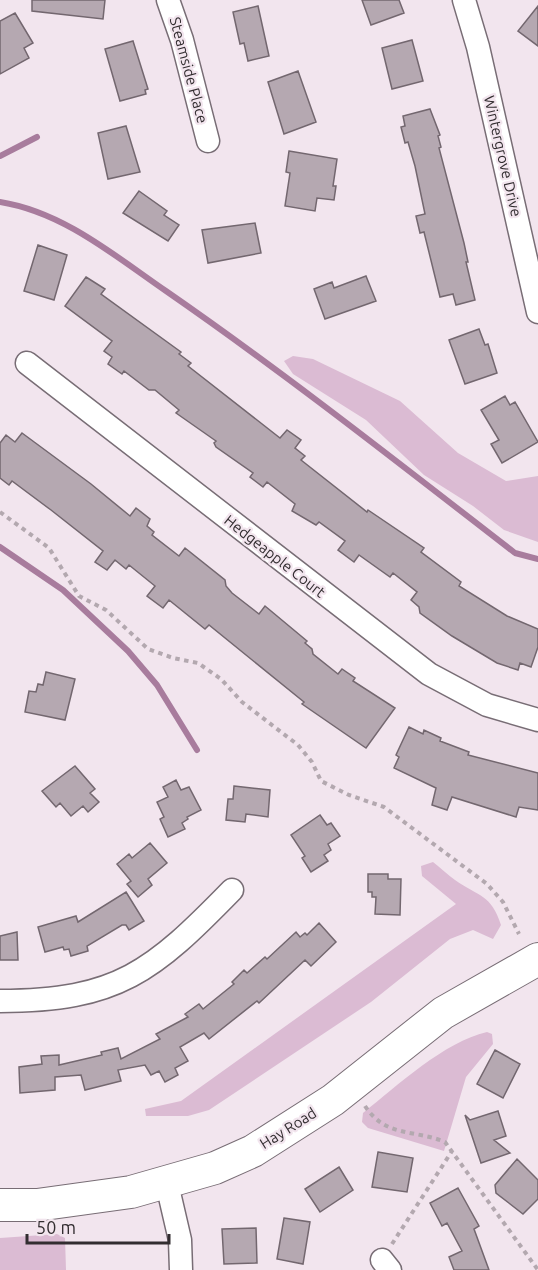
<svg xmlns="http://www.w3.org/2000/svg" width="538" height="1270" font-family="Ubuntu,sans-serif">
<rect width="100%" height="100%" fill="#f2e5ee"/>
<path fill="#dbbbd3" d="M293,356L313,359L400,401L458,453L506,481L538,476V542L504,530L473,506L424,475L366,420L293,374L284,361Z
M433,862C441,868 448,875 455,880C479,897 491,894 501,925L493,939L473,930L450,939L371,1002L209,1110L188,1116H146L145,1109L181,1101L456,904L422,876L421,866Z
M487,1032L492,1034L493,1044L466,1077L444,1151L368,1128L362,1122L363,1113C398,1085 444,1042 487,1032Z
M57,1234L65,1238L66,1270H0V1238Z"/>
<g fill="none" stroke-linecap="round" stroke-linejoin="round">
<path stroke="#a87c9d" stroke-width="6" d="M0,156L37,137
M0,202C63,212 115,256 166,291C286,374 400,464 515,553L538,559
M0,547L63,590L128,651L157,685L197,750"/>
</g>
<path fill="#b5a8b1" stroke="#73676f" stroke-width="1.5" d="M32,0H105L103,19L32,11Z
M362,0H399L404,13L371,25Z
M258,6L269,56L248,61L244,43L240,44L233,12Z
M538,6V46L518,31Z
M15,13L33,43L24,48L29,58L0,74V21Z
M412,40L423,81L392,89L382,48Z
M133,41L148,89L145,90L146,94L120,101L105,49Z
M298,71L316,122L284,134L268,82Z
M430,109L440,135L438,136L441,147L439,148L464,243L468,262H466L475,300L456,305L453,294L440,297L424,232L420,233L416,216L425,214L415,166L408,142L405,143L401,127L405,126L403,116Z
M126,126L140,172L108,179L98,133Z
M289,151L337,159L333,186H336L334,200L317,198L315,211L285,206L290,173L286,172Z
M139,191L167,211L164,215L179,225L168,241L123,213Z
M255,223L261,253L208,263L202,230Z
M38,245L67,255L54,300L24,291Z
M366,276L376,301L325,319L314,289L332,282L334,288Z
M86,277L105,289L101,294L181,352L179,354L191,363L188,366L280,438L287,430L301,440L295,448L305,456L301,460L367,512L368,510L424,548L421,552L461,582L459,586L507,616L538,629V647L531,667L520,663L518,670L497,663L452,636L420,613L419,607L411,600L417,592L393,573L390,577L359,555L354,562L338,550L345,541L319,522L316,525L292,511L295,504L267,482L263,487L250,477L253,473L216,447L214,443L216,441L176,413L179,410L155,390H149L124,371L122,374L108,364L112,357L104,351L112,341L65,306Z
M479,329L485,345L488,344L497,373L465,384L449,340Z
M505,396L510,405L515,402L538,442L502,463L491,444L499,440L481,410Z
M22,433L91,484L130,516L136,508L150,519L147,526L154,532L152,535L179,556L185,548L225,580L226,586L232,593L259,614L265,606L307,641L305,643L312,649L313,654L338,674L342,669L355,678L353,681L395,708L366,748L302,704L304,702L209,625L205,629L169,600L163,608L147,596L155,586L129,565L126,569L115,560L107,570L95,562L103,551L51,510L12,481L9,485L0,478V443L6,435L15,442Z
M46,672L75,679L65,720L25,712L29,691L36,692L38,684L43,685Z
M409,727L423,734L424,730L441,738L440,741L469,752L468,755L538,773V810L519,807L516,817L452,797L447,810L432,805L436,788L394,768L399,757L396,755Z
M75,766L95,789L90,793L99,802L88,812L83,806L71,816L60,803L56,807L42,791Z
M176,780L181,790L189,787L201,810L187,817L188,819L182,823L185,829L168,837L160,819L164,817L157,802L168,797L163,787Z
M234,786L270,790L268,817L246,814L245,822L226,820L228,799H233Z
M320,815L327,825L331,823L340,836L328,844L331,850L324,855L328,861L311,872L302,858L305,856L291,835Z
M150,843L167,863L148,879L152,885L138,897L127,884L131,881L117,864L129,854L132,858Z
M368,874H388V879H401L400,915L375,914L376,897H372V892H368Z
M126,892L144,921L129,930L126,925H122L87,946L88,951L71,956L69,949L64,950L63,947L45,952L38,927L76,916L78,922Z
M319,923L336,942L311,966L305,960L259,1003L257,1001L209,1039L204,1033L180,1047L188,1061L175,1068L178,1075L165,1082L159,1071L151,1075L145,1065L118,1070L121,1081L85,1090L81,1075L55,1077V1090L20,1093L19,1067L42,1064L41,1056L59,1055V1065L102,1055L101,1052L118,1048L121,1059L160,1039L156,1034L188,1017L185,1014L199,1004L203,1009L234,984L232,982L244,970L247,973L265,957L267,959L296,932L300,937L305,933L307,935Z
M17,932L18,960H0V936Z
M495,1050L520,1064L503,1098L477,1084Z
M498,1111L506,1136L494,1140L510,1153L481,1163L465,1115L470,1120Z
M378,1152L413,1158L407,1192L372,1187Z
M517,1159L538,1180V1199L523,1214L496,1193L495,1185Z
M339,1167L353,1190L320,1212L305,1189Z
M458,1188L479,1226L474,1229L489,1270H454L449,1257L462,1251L447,1223L442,1226L430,1203Z
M284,1218L310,1222L303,1264L277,1259Z
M256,1228L257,1263L224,1264L222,1229Z"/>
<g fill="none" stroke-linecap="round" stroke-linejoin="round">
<g stroke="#786d75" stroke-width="25">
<path id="street" d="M168,0L182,40L208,141
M464,0L478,47L538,312
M27,363L429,674L487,705L538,720
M0,1001C118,1001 153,971 232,890
M167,1184L180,1240L181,1270
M382,1260L390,1270"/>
</g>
<g stroke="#786d75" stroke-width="34">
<path id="secondary" d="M0,1205H37L131,1192L215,1168L253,1151L333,1100L443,1013L538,959"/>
</g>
<path stroke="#b3a8af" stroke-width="4" stroke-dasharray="4.5 4.5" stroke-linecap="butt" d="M0,512L49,548L79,596L106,610L148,649L173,658L198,663L221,679L242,702L298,745L312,762L321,781L349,795L384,807L487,884L503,902L519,934
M365,1106C386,1138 414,1129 445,1142L538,1270
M392,1244L452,1151"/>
<use href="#street" stroke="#fff" stroke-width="22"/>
<use href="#secondary" stroke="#fff" stroke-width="32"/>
</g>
<g text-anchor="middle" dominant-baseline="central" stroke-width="4.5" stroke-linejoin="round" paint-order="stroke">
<g font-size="15" fill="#322d30" stroke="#f2e5ee">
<text transform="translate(189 70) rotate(75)">Steamside Place</text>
<text transform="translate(503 156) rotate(77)">Wintergrove Drive</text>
<text transform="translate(275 556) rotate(38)">Hedgeapple Court</text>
<text transform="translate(288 1128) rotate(-32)">Hay Road</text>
</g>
</g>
<path d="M27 1234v9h142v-9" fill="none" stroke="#322d30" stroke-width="3"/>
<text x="36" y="1234" font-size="18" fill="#322d30" stroke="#f2e5ee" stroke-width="4.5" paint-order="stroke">50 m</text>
</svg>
